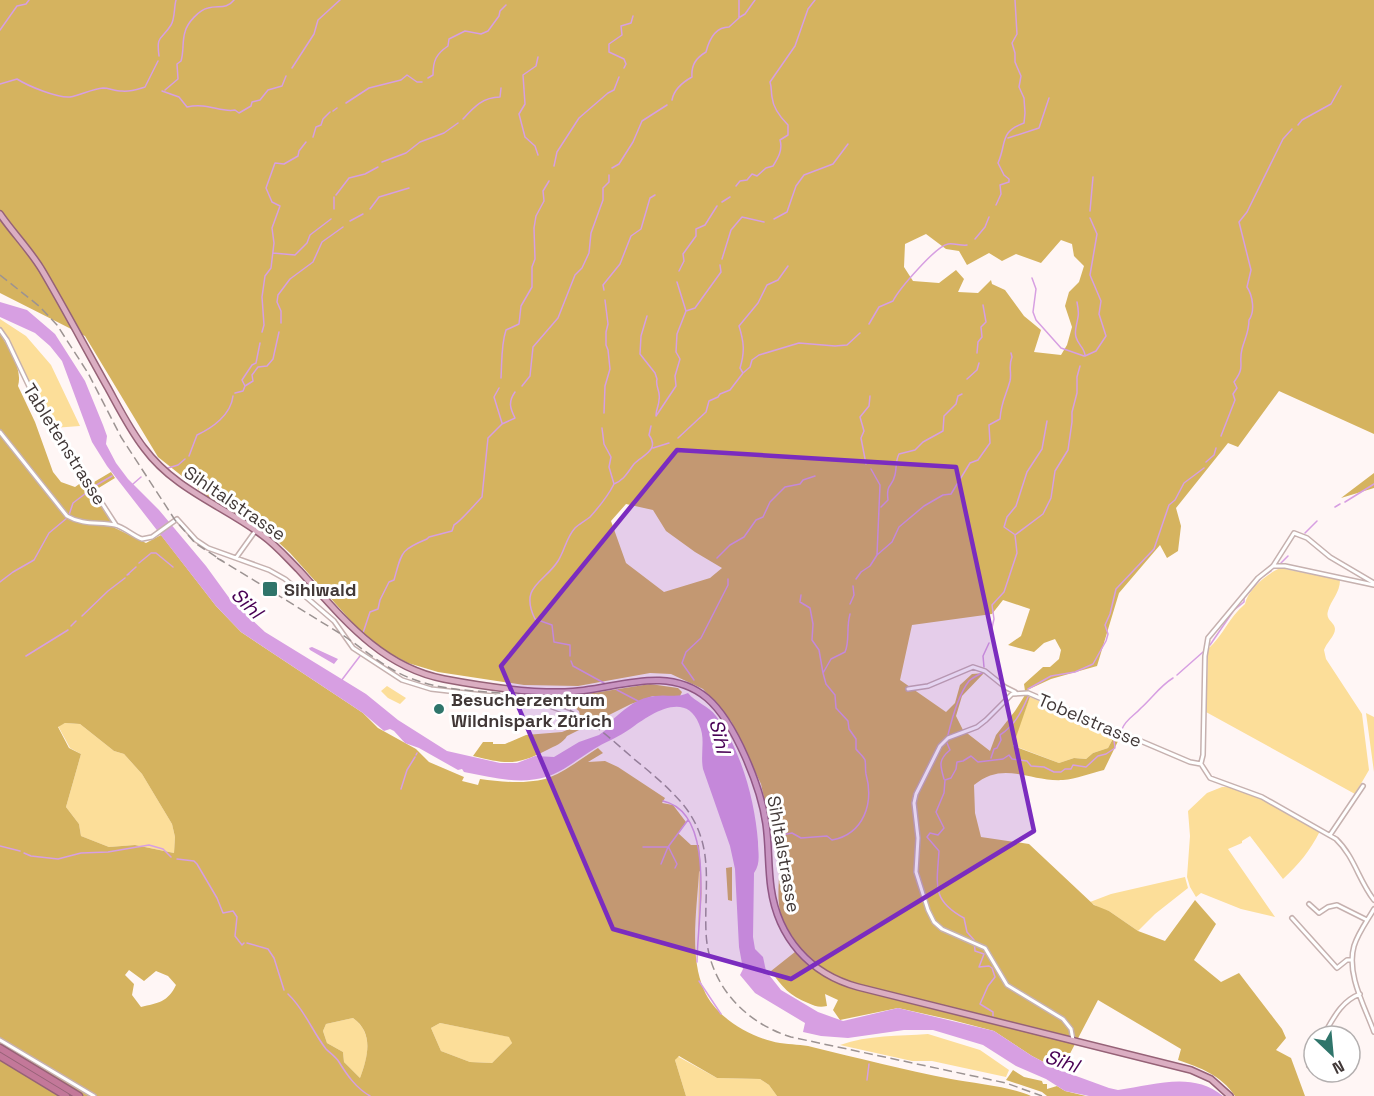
<svg xmlns="http://www.w3.org/2000/svg" width="1374" height="1096" font-family="'Space Grotesk',sans-serif">
<rect width="100%" height="100%" fill="#fff6f5"/>
<path fill="#fcde99" d="M0,319L26,336L51,365L80,426L53,428L36,400L0,329Z
M1280,568L1340,580C1340,593 1331,600 1328,611C1325,620 1335,622 1335,629C1335,636 1326,643 1324,650L1326,659L1362,714L1369,770L1355,794L1206,712L1208,649C1223,636 1229,617 1245,604C1248,589 1267,574 1280,568Z
M387,686L406,698L400,704L388,698L381,691Z
M1030,697L1116,733L1108,748L1093,753L1086,759L1074,758L1059,763L1012,745Z
M1366,713L1374,717V772Z
M65,723L80,724L114,751L124,754L142,774L172,824L175,837L174,853L135,845L109,847L81,836L79,824L66,807L81,754L70,748L58,726Z
M1222,787C1247,785 1297,819 1320,831C1310,851 1299,864 1283,879L1250,836L1242,841V843L1228,849L1275,917L1241,909L1201,893L1196,897L1190,887L1187,877L1190,836L1188,811L1207,793Z
M701,870L702,893L698,938L699,872Z
M1185,877L1188,888L1155,914L1138,931L1109,911L1101,909L1090,902L1111,894Z
M353,1018C374,1033 368,1057 360,1078L344,1062L343,1052L327,1043L323,1031L326,1024Z
M440,1023L510,1037L512,1043L492,1063L470,1062L441,1051L431,1028Z
M928,1034L980,1050L1009,1070L1006,1077L932,1061H912L840,1045C868,1035 899,1036 928,1034Z
M677,1056L717,1078L760,1079L769,1085L777,1096H686L675,1060Z"/>
<path fill="#d5b35f" fill-rule="evenodd" d="M0,0H1374V434L1279,391L1238,447L1228,443L1176,508L1181,526L1178,551L1167,558L1160,545L1119,593L1097,666L1051,679L1025,691L1024,684L1043,667H1050L1059,659L1061,650L1055,639L1044,643L1034,652L1008,645L1021,636L1030,609L1003,600L992,614L912,625L900,680L946,712L955,703L960,685L972,674L984,673L962,696L956,716L963,730L990,751L996,735L1015,711L1025,695L1030,697L1013,746L1059,763L1074,758L1086,759L1093,753L1108,748L1116,733L1121,735L1104,770C1091,773 1076,779 1063,780C1029,782 1004,760 974,785L975,813L981,837L1029,844L1094,905L1109,911L1138,931L1165,941L1195,900L1216,924L1194,960L1221,982L1239,973L1282,1029L1286,1038L1276,1050L1291,1058L1305,1096H1235C1221,1075 1201,1068 1178,1060L1181,1049L1098,1000L1063,1067L1057,1069L1032,1056L994,1031L952,1020L898,1008L840,1020L833,1010L838,1000L825,994L827,1006C819,1008 815,1006 808,1003C790,996 782,987 771,971L800,948C793,938 786,928 781,915C776,897 780,881 779,863C779,848 777,834 774,820L768,816L761,784L731,721L703,689L671,674L650,673L578,686L524,685L438,672L408,663L382,649L360,631L290,553L265,530L212,500L158,457L85,336L0,293ZM926,234L946,249L959,251L967,265L989,253L1002,261L1016,254L1041,263L1061,240L1072,244L1074,256L1084,266L1079,282L1069,292L1065,306L1072,327L1067,345L1061,355L1034,352L1041,330L1024,316L1005,290L992,284L991,280L978,293L958,292L964,279L956,270L939,283L913,281L904,267L905,244ZM626,504L653,510L666,531L695,552L722,568L710,578L664,592L626,563L611,521Z
M0,334C9,348 23,369 18,386L35,422L53,472L61,482L75,487L85,480L89,485L111,472L115,478L92,492L115,528L146,543L161,535L216,606L241,632L363,713L378,728L416,749L429,762L464,777L462,781L478,785L480,779C501,782 524,784 545,779C564,773 582,758 598,748L603,753L588,762L605,761L618,767L665,798L662,803L673,805L686,822L678,833L691,845H699L701,870L699,872C697,909 689,956 704,990C716,1018 751,1038 780,1043C791,1045 802,1044 812,1047C858,1058 904,1070 951,1079C973,1083 1012,1087 1031,1096H777L769,1085L760,1079L717,1078L679,1056L675,1060L686,1096H0ZM65,723L80,724L114,751L124,754L142,774L172,824L175,837L174,853L135,845L109,847L81,836L79,824L66,807L81,754L69,748L58,727ZM129,970L144,981L156,971L168,976L176,985C168,1002 158,1003 141,1007L132,995L134,984L125,975ZM353,1018C374,1033 368,1056 360,1078L344,1062L343,1052L327,1043L323,1031L326,1024ZM440,1023L509,1037L512,1043L492,1063L470,1062L441,1051L431,1028Z
M1374,473V488L1341,498Z
M650,684L678,688L682,692L680,696H653L631,704L567,736C563,743 555,746 547,750C516,766 506,764 473,756L483,742H493V744H505L526,735L562,732L582,724L579,711L562,698Z
M732,867V901L728,900L726,868Z
M1013,1070L1024,1077L1042,1081L1043,1084H1047V1089L1057,1086L1065,1091L1086,1096H1047L1042,1092L1006,1080Z"/>
<path fill="#d79fe2" d="M0,302L27,310L55,334L85,381L103,425L107,436L106,444L116,463L128,479L159,510L206,566L230,599L265,632L366,694L398,720L447,751L500,763H517L535,756L554,757L579,742L599,735L611,726L613,721L603,728C619,715 633,698 655,696C666,694 678,698 688,693C695,702 709,706 716,716C741,749 755,801 758,842C758,853 761,863 754,873L753,937L755,949L763,957L766,971L781,990L818,1012L843,1021L898,1008L994,1031L1032,1056L1057,1069L1109,1088L1118,1090C1155,1085 1192,1071 1223,1096H1089L1065,1091L1046,1079L1016,1066L983,1045L933,1030H904L848,1038L821,1036L803,1032L805,1023L755,993L740,975L743,969L739,947L735,869L730,846L703,769C700,753 706,739 699,724C685,689 648,716 630,729C619,737 605,742 594,749C579,758 563,772 546,777C519,785 491,777 464,772L462,769L458,770L419,748L405,743L394,731L390,729L384,731L363,713L241,632L216,606L107,466L92,442L62,361L50,346L35,333L0,317Z
M312,647L338,659L334,664L310,650L309,648Z"/>
<g fill="none" stroke-linecap="round" stroke-linejoin="round">
<path stroke="#d79fe2" stroke-width="1.5" d="M740,17L745,14L755,0
M0,30L17,6L26,4L29,0
M159,56C156,34 162,40 171,25C175,19 174,7 176,0
M292,68L314,34L318,20L340,0
M624,68L626,64L624,59L609,52V44L622,35L621,26L631,23L633,16
M428,78L433,75C433,61 436,54 448,46L449,39L465,31L481,34L488,31L499,16L500,11L506,5
M0,84L17,79C28,86 57,98 70,97C81,95 92,89 103,88C109,88 115,91 122,91C130,92 138,89 145,87L158,61
M165,90L178,79L177,64L181,61C184,52 182,41 185,32C187,23 199,10 208,8C219,5 226,10 234,0
M162,91L179,97L187,107C207,102 221,113 235,110L239,113L251,106L252,102L260,100L268,90L282,86L286,76
M672,100C674,89 683,82 692,77C691,65 696,58 706,52C709,40 715,27 729,27L739,18V0
M346,103L369,88L401,80L407,75L417,82H422
M333,111L337,108
M463,119C474,107 483,97 500,97L501,88
M1298,125L1302,120L1331,104L1341,86
M313,137L316,127L321,125L323,119L330,112
M1008,138L1039,128L1049,98
M538,155L535,146L525,137L519,114L525,104L523,75L536,66L538,57
M382,162L406,153L420,142L444,133L458,123
M554,166L557,152L579,118L608,93L614,90L619,77
M612,168L619,164L633,142L642,121L667,105
M736,186L740,181L747,180L752,174L757,176L766,168L773,166C778,158 783,150 780,140L788,135V125C781,118 773,107 772,97C771,92 772,88 770,82L795,46L808,9L815,0
M336,195L349,178L365,174L378,167
M334,197V209
M722,202L730,197
M996,205L1001,194L1000,185L1009,182V179L1004,175L998,163C1007,143 999,132 1024,123L1025,113L1024,98L1019,87L1021,76L1015,62V53L1012,43L1017,34L1015,0
M370,209L379,197L409,188
M1090,211L1093,177
M774,219L787,212L796,186L804,175L833,164L848,144
M350,221L363,214
M975,239L985,227L989,217
M273,253L295,255L307,243L310,235L331,219
M722,259L731,230L742,217L764,222
M679,271L684,261L683,254L696,236V229L705,225L717,206
M1032,278L1036,289L1033,312L1036,320L1061,348L1084,356
M604,290L603,285L620,264L631,236L641,229L650,198L655,195
M1077,302C1078,307 1079,313 1078,317C1077,325 1074,330 1076,337C1078,345 1084,347 1085,355
M686,311L695,308L721,272L720,265
M647,316L641,336L640,354L655,373L657,379C655,387 661,391 659,400C659,406 656,409 656,415
M281,323V311L277,302L278,295L290,279L313,262L322,242L343,227
M869,324L879,307L893,301C899,289 936,246 948,244C954,243 961,246 967,245
M262,332L264,325L262,297L265,276L271,268L274,243L272,228L280,206L272,202L266,188L275,163L284,164L298,156L299,151L306,142
M977,353L978,342L982,337L981,327L986,322L983,305
M1085,356L1096,351L1106,336L1099,314L1101,301L1090,275L1097,234L1090,218
M743,373L740,368C745,352 744,342 739,326L758,303L767,285L778,280L788,266
M501,378C502,362 501,345 506,330L519,324L521,306L532,287V267L535,259L534,228L536,216L544,201L543,191L549,181
M967,379L977,370L979,363
M245,386L253,381L252,375L258,367L267,366L273,359L279,332
M522,386L530,376L533,347L558,318L575,275L582,268L589,253L591,233L603,200V188L609,182V175
M499,388L494,397L502,423
M235,393L243,391L245,386L242,380L252,365L256,363L260,343
M604,413L605,386L610,369L608,350L606,345V332L608,324L605,300
M656,416L676,386L675,376L680,359L676,352L677,334L686,311L677,282
M602,428L604,444L611,457L609,467L614,484
M1221,436L1235,400L1233,394L1237,388L1234,382C1246,366 1238,365 1242,349C1245,338 1249,332 1249,320C1255,312 1253,296 1247,287L1251,270L1239,222L1247,212L1283,139L1292,129
M678,438L706,412L709,401L718,397L720,394L730,390L743,373L750,367L752,360L759,355L799,343L835,346L847,345L860,333
M653,448L669,443
M189,456L197,435C212,428 231,415 233,396
M1206,462L1214,455L1216,448
M866,464L861,438L864,431L860,417L869,406L870,396
M168,468L178,465L185,459
M133,484L141,477
M93,487L112,476
M1345,502L1374,484
M881,507L888,500C886,483 892,488 895,475C897,467 895,462 899,454L915,450L923,442L943,431L944,416L956,404L958,396L962,394
M1335,507L1340,504
M69,515L73,503L90,490
M1305,533L1317,521
M1014,534L1004,527L1007,517L1016,506L1027,472L1042,449L1047,421
M151,553H156L173,567
M877,555L892,542L899,527L924,506L943,495L951,494L970,463L978,460L990,443L989,425L1000,419C1001,402 1006,396 1010,381C1012,372 1008,367 1012,357L1011,353
M717,558L730,545L744,537L756,520L763,517L770,502L785,487L800,484L803,480L815,476
M139,563L150,554
M1281,563L1288,556
M129,574L127,575L136,567
M856,579L861,572L870,566L877,555L880,485L871,469
M0,582L13,572L34,560L49,533L67,518
M801,595L800,602L810,608L813,624L812,640L819,650L823,673
M850,604L854,595L853,586
M82,616L108,591L125,578
M71,626L76,621
M991,632L994,619L992,605L1004,592L1017,553L1015,535L1043,514L1051,498L1055,471L1068,450L1072,422V412L1077,393V377L1080,366
M363,633L370,612L378,609L380,600L389,582L394,580C402,552 400,550 427,539L429,537L452,531L454,525C461,521 475,504 482,497L488,438L502,424L515,418C510,408 508,402 515,392
M1210,645L1234,610L1244,602V598L1262,577L1271,571
M26,656L68,630
M570,656V645L554,642L552,625L535,619C519,586 544,583 558,561C565,550 566,538 575,528C579,524 585,521 590,517C599,507 608,496 614,484C625,479 627,473 634,464C643,455 660,450 649,435L651,426
M571,661L573,666L604,683
M984,667L983,656L989,643
M1177,675L1203,652
M694,680L682,663L686,652L701,638L728,585V579
M341,681L360,656
M1028,689L1051,676L1075,672L1093,664L1106,641L1108,634L1105,625L1110,614L1116,589L1154,549L1169,505L1175,500L1184,483L1204,468
M617,690L638,701
M1122,729C1126,719 1134,716 1141,708C1153,697 1160,686 1173,678
M948,735C952,718 959,694 969,681C972,678 978,675 982,673
M416,755L417,753
M991,758L994,749L997,748L1001,740L1000,735C1014,726 1021,713 1028,697
M944,779C940,765 938,760 950,750L947,743
M401,789L407,770L415,757
M663,801C718,813 697,921 697,962
M777,836L792,833L801,838L827,836L832,840C864,834 874,803 866,774C865,770 866,764 865,760C863,756 858,752 856,749V739L849,729L848,721L836,708L835,695L826,684L823,673L831,659L845,652C850,641 846,628 850,614
M0,846L20,851
M643,847H669
M669,848L677,864L675,868
M24,853L31,856L58,859L81,853L108,852L149,845L163,849L171,857
M177,859L194,861L197,864L217,898L223,913L233,911L237,917L235,936L242,945L244,943
M661,864L668,847L688,820
M247,943L268,949L274,958L284,990
M699,981L721,1014
M288,994C305,1010 312,1031 326,1049C330,1053 336,1057 339,1062C347,1075 356,1088 370,1096
M993,1016V1012L980,1004L988,986L995,977L992,968L989,966L979,967L984,954L975,951L974,940L967,932L964,918C931,900 937,885 939,851L927,837L930,833L938,835L944,828L936,812L944,793L945,780L951,778L956,769L957,762L963,761L971,756L978,762L1003,759L1009,755L1012,759L1027,761L1031,766L1044,767L1054,772H1061L1065,769H1071L1073,765L1086,767L1098,756L1106,754L1115,748L1114,741L1118,739L1120,735
M867,1080L869,1064"/>
<g stroke="#c6b1af" stroke-width="6">
<path id="street" d="M0,330L7,340L36,401L116,525
M0,432L67,516C82,525 99,522 115,525C124,527 133,536 142,539L152,537L177,519L196,540L208,548L269,570L285,579L334,621L353,648L402,680L431,689L536,701L569,713L570,725
M236,558L256,530
M1273,566H1285L1374,585
M908,689L928,686L973,667L985,671L1005,687L1015,692
M1201,763L1203,755L1205,656L1208,638L1258,578L1273,566L1294,533L1307,538L1330,557L1374,583
M1201,764L1210,778L1262,797L1336,839C1354,856 1359,881 1374,900
M1330,835L1363,786
M1309,904L1319,913L1328,907L1337,905L1367,920
M1374,909C1367,921 1358,933 1354,946C1346,974 1365,1007 1374,1032
M1292,918L1337,968L1347,960H1352
M1323,1036C1333,1019 1341,1001 1360,994
M0,1040L94,1096
M1073,1040L1071,1029L1063,1019L1007,985L985,948L942,929L934,922L928,910L916,872L918,838L914,803L916,794L940,746L948,738L977,727L986,720L1012,694L1028,693L1190,762L1201,764
M1309,1066L1314,1054"/>
</g>
<g stroke="#966277" stroke-width="8">
<path id="primary" d="M0,214C13,233 30,250 42,270C65,309 86,349 108,388C119,408 130,430 144,448C175,490 222,505 262,535C276,545 287,558 299,570C341,616 380,667 444,679C481,686 528,693 565,692C613,691 665,663 707,698C735,722 761,788 766,824C769,845 768,867 771,888C778,938 810,974 858,987L1191,1070L1211,1079L1230,1096"/>
</g>
<g stroke="#966277" stroke-width="9">
<path id="highway" d="M0,1048L79,1096
M0,1056L66,1096"/>
</g>
<use href="#street" stroke="#fff" stroke-width="3"/>
<use href="#primary" stroke="#dbaec2" stroke-width="5"/>
<use href="#highway" stroke="#c37899" stroke-width="6"/>
<path stroke="#9c9392" stroke-width="1.5" stroke-dasharray="9 4.5" stroke-linecap="butt" d="M0,275L39,306L57,325L88,373L121,437L175,520L195,543L224,562
M217,558C259,583 300,609 341,634C364,649 384,668 410,678C446,693 488,690 526,696C571,702 601,730 634,759C650,772 667,786 681,802C716,843 704,883 706,932C708,983 743,1022 791,1037L1006,1083L1042,1096"/>
</g>
<path fill="#7b2cbf" fill-opacity="0.2" stroke="#7b2cbf" stroke-width="4.5" stroke-linejoin="round" d="M677,450L956,467L1034,831L791,979L613,929L501,666Z"/>
<g fill="#2f756b" stroke="#fff" stroke-width="2">
<rect x="262" y="581" width="16" height="16" rx="3"/>
<circle cx="439" cy="709" r="6"/>
</g>
<g text-anchor="middle" dominant-baseline="central" stroke-width="6" stroke-linejoin="round" paint-order="stroke">
<g font-size="18" fill="#413837" stroke="#fff">
<text transform="translate(65 444) rotate(58)">Tabletenstrasse</text>
<text transform="translate(235 503) rotate(34)">Sihltalstrasse</text>
<text transform="translate(1090 720) rotate(23)">Tobelstrasse</text>
<text transform="translate(784 854) rotate(80)">Sihltalstrasse</text>
</g>
<g font-size="18" font-weight="bold" fill="#413837" stroke="#fff" text-anchor="start">
<text x="284" y="589">Sihlwald</text>
<text x="451" y="699">Besucherzentrum<tspan x="451" dy="21">Wildnispark Zürich</tspan></text>
</g>
<g font-size="20" font-style="italic" fill="#480054" stroke="#fff">
<text transform="translate(247 603) rotate(44)">Sihl</text>
<text transform="translate(720 736) rotate(77)">Sihl</text>
<text transform="translate(1062 1061) rotate(19)">Sihl</text>
</g>
</g>
<g transform="translate(1332 1054) rotate(154)"><circle r="28" fill="#ffffff" stroke="#b3afaf" stroke-width="1.5"/>
<path d="M0-4.5L10 22L0 15L-10 22Z" fill="#2f756b"/>
<text y="-9" font-size="16" font-weight="bold" text-anchor="middle" fill="#413837">N</text>
</g>
</svg>
